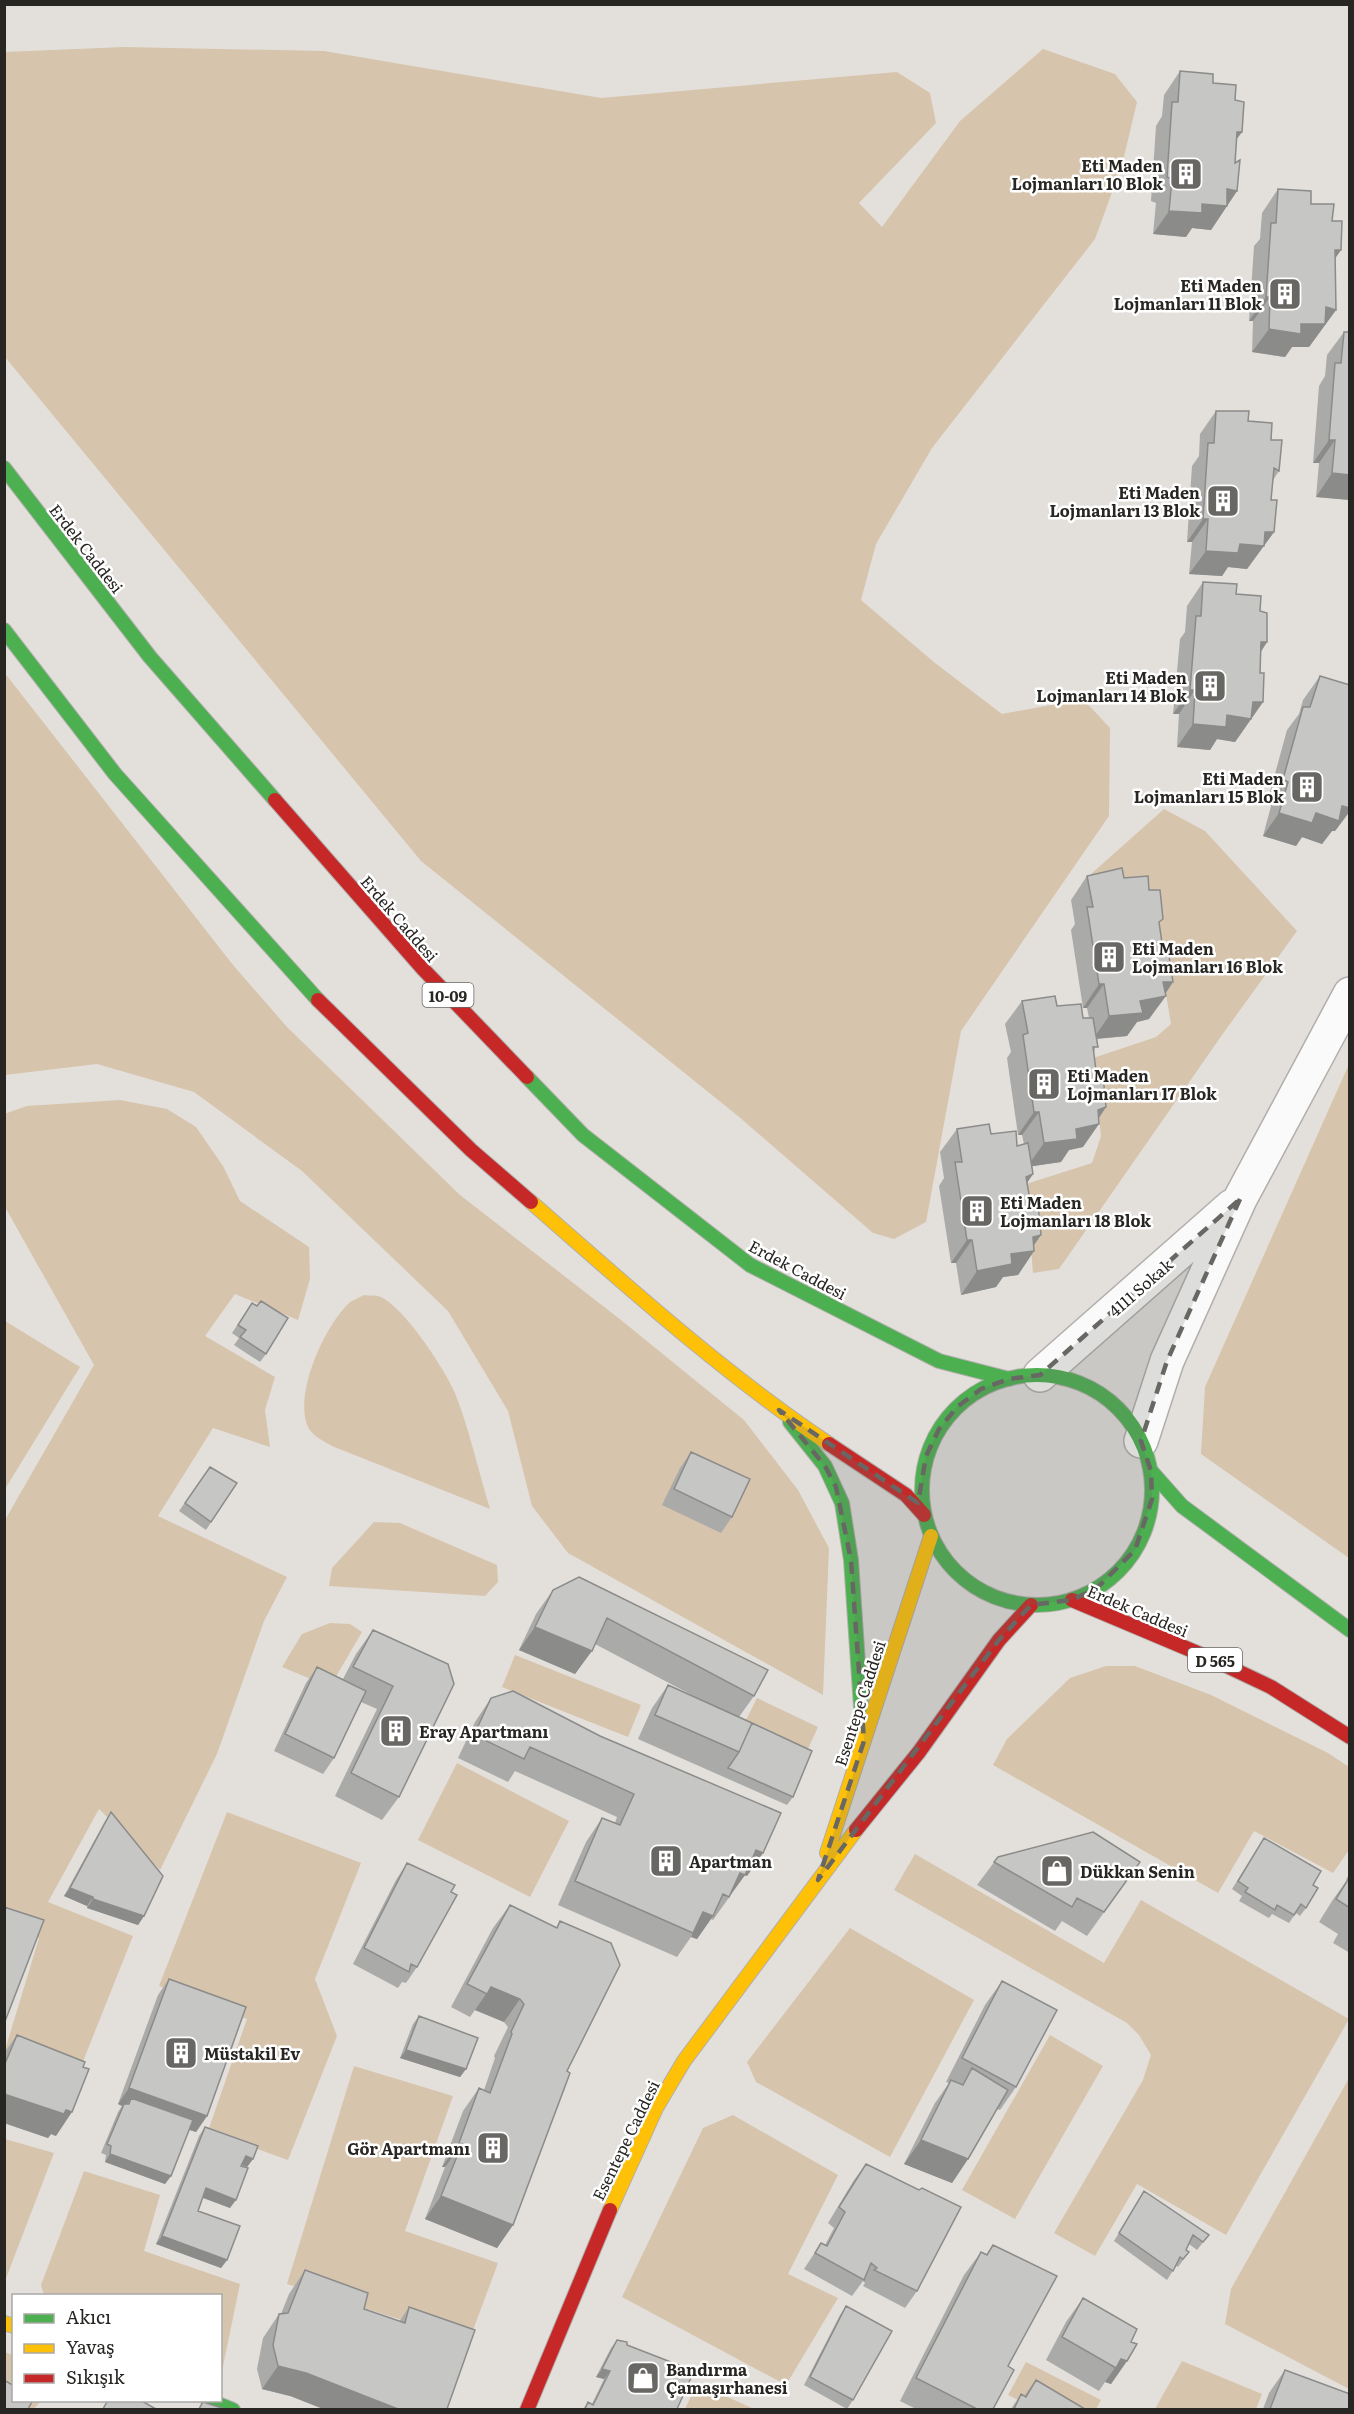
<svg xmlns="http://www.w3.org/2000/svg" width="1354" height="2414" font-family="Literata,serif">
<rect width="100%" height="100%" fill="#e3e0dc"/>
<path fill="#d7c4ac" d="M124,47L324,51L601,98L897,72L930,93L936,123L859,203L882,227L960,121L1043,49L1115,74L1137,102L1122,165L1095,239L932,448L876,544L861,600L935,663L1002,714L1083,699L1110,728L1109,816L961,1031L926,1222L894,1239L873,1233L738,1116L421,861L5,357V52Z
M4,672L233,965L287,1027L460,1195L621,1320L744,1420L798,1490L829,1548L823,1695L568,1553L532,1506L508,1411L448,1311L302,1171L194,1092L97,1064L5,1075Z
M1164,809L1205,831L1297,931L1222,1035L1059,1269L1033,1273L1026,1184L1092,1163L1101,1136L1093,1058L1156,1037L1171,1024L1150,898L1091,874Z
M1349,1064L1350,1558H1349L1201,1454L1205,1387Z
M120,1100L167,1109L196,1127L223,1166L240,1201L309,1247L310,1279L298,1320L235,1294L205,1336L275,1377L265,1410L270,1447L213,1428L158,1516L287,1577L264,1621L217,1754L160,1870L99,1809L48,1902L133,1936L80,2069L5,2050L39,1938L5,1926V1520L94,1365L5,1207L4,1114L27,1106Z
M364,1295C369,1296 374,1295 378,1296C402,1303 446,1371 455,1393C469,1428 479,1473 490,1509L332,1446C323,1441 311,1435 307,1425C295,1391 324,1328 348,1304C352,1300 359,1298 364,1295Z
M5,1321L80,1367L5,1489Z
M374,1522L400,1523L497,1565L498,1582L485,1596L329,1586L332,1568Z
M330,1623L350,1624L362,1632L330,1687L282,1667L302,1634Z
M515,1655L641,1705L628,1737L502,1687Z
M1106,1666H1135L1211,1695L1328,1753L1349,1767V1850L1333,1873L1254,1831L1218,1893L993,1765L1007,1739L1070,1678Z
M757,1698L818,1727L807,1751L745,1722Z
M457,1763L569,1821L530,1897L418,1840Z
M227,1812L361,1863L315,1979L337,2036L288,2160L208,2131L247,2019L159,1986Z
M915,1854L1104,1963L1141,1900L1349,2019L1226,2235L1137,2184L1095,2256L1054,2233L1143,2080L1151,2055L1139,2035L1127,2023L894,1890Z
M850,1928L974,2000L890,2157L756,2082L747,2062Z
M1050,2035L1103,2066L1015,2219L962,2190Z
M354,2066L453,2096L405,2231L498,2263L469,2341L287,2284Z
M1349,2078V2389L1225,2324L1231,2289Z
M733,2115L838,2175L788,2274L838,2298L786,2385L622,2297L703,2128Z
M5,2139L54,2153L5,2281L4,2139Z
M84,2171L160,2195L144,2251L240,2284L221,2376L220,2296L44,2295L41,2285Z
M5,2352L13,2355L14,2400L41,2401L33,2410L18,2409L5,2402Z
M1182,2361L1262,2394L1256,2409H1155Z
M1026,2362L1101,2400L1096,2409H1036L1008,2395Z
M697,2383L754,2409H685Z"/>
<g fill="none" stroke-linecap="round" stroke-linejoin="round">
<g stroke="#b1aeac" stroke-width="36">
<path id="street" d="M1040,1375L1232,1206
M1141,1441L1167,1361L1240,1199L1350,994"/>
</g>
<g stroke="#b1aeac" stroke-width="16">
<path id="fast" d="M4,468L150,657L275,800
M4,630L115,774L318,1000
M527,1077L583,1135L750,1265L939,1361L1009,1379
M922 1490a115 115 0 1 1 230 0a115 115 0 1 1-230 0Z
M790,1422L825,1466L842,1503L851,1560L862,1722
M1151,1471L1182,1506L1350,1630
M208,2400L233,2410"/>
</g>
<g stroke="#b1aeac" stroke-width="16">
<path id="slow" d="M531,1202C627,1286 723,1373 829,1444
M827,1853L931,1536
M610,2210L656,2108L684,2061L856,1830
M4,2323L14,2326"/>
</g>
<g stroke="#b1aeac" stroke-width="16">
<path id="jam" d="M275,800L423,969L527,1077
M318,1000L471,1150L531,1202
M829,1444L906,1495L924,1515
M1072,1600L1212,1659L1271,1687L1350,1737
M856,1830L919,1752L999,1640L1031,1605
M527,2410L610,2210"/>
</g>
<use href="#street" stroke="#fbfafa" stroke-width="33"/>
<use href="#fast" stroke="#4caf50" stroke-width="14"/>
<use href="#slow" stroke="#ffc107" stroke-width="14"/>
<use href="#jam" stroke="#c62828" stroke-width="14"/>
</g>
<path fill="#aaaaa9" d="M1180,71L1213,83L1235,100L1242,132L1236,139L1235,163L1237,191L1211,230L1192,228L1186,237L1153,234L1156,203L1151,201L1156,126L1162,116L1164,95Z
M1278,189L1311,204L1332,221L1341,250L1335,258L1336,310L1309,347H1292L1285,357L1252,352L1253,321H1249L1254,246L1260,239L1262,213Z
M1344,332L1350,500L1316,497L1319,463H1313L1319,386L1325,376L1327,355Z
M1216,411L1248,421L1271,440L1279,471L1273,480L1271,500L1274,532L1247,569L1228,567L1222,576L1189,574L1192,542H1187L1192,466L1199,456L1200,434Z
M1203,582L1236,594L1260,611L1267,642L1261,652L1260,673L1263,702L1235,742L1217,739L1210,750L1177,747L1179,714H1173L1180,639L1185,632L1187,606Z
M1320,676L1350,685V811L1335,831H1332L1322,844L1302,837L1296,846L1263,836L1271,806L1267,803L1287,730L1299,714L1303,700Z
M1087,876L1124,878L1149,890L1159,925L1163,950L1173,982L1149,1019L1137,1022L1127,1036L1097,1039L1094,1053L1097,1078L1106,1107L1099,1118L1083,1147L1069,1150L1061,1162L1032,1166L1033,1174L1027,1182L1031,1206L1041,1235L1034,1245V1251L1018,1275L1003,1277L996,1287L961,1295L956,1263H951L939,1186L944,1178L940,1152L957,1129L991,1134L1017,1146L1024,1144L1022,1135H1018L1007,1058L1011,1052L1005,1024L1022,1001L1057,1006L1083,1018H1089L1087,1008H1083L1071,930L1075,924L1071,900Z
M252,1303L266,1354L260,1362L234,1345L239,1338L232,1333Z
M691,1452L732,1517L721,1533L662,1505L680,1468Z
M210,1467L237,1483L206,1530L179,1511Z
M553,1590L754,1696L739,1717L793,1797L787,1805L638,1739L652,1708L668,1685L705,1702L595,1644L575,1674L519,1650L536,1614Z
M373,1630L448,1664L399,1797L382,1820L335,1796L377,1709L361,1702L334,1758L323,1774L274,1751L306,1683L317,1667L343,1679L356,1654Z
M491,1698L763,1853L747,1876L745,1875L713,1920L711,1919L697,1939L691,1937L677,1957L558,1905L586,1842L602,1818L615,1823L617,1817L515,1771L508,1782L458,1758L475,1722Z
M111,1812L144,1916L138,1925L87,1908V1906L64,1896L105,1821Z
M1264,1838L1313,1885L1306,1908L1300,1916L1296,1913L1289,1923L1272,1914L1269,1918L1239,1901L1242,1896L1232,1889Z
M998,1857L1140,1862L1087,1936L1062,1921L1055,1931L977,1885Z
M407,1863L417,1967L406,1983L402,1982L398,1988L353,1964L396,1880Z
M1350,1874V1953L1333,1943L1338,1934L1319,1922L1332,1901L1347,1880L1346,1879Z
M510,1905L556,1928L560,1921L567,2071L513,2225L497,2248L425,2219L445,2167H442L463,2111L479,2088L484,2090L495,2058L494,2056L508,2027L504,2022L475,2010L470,2017L451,2007L493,1928Z
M169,1979L207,2116L196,2132L189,2130L171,2176L165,2184L105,2162L106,2155L101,2153L118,2112L122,2106L118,2104L158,1995Z
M1002,1981L1016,2087L1000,2110L997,2109L968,2159L952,2183L904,2164L935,2103L949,2083L946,2082L985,2005Z
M419,2016L466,2069L460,2077L400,2058L413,2024Z
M17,2035L56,2136L51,2134L48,2138L4,2123V2053Z
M205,2127L253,2159L247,2167L241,2165L230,2208L203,2198L198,2211L227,2260L221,2268L156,2244L199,2136Z
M866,2164L917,2291L905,2308L863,2286L865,2283L863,2281L852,2296L804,2269L821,2243L825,2245L834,2228L828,2223L854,2180Z
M1144,2191L1209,2235L1197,2250L1189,2244L1186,2250L1189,2252L1178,2267L1176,2266L1167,2280L1114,2241Z
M993,2245L1008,2366L993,2409H916L900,2401L964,2275L981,2252L987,2254Z
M305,2270L364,2309L399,2322L409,2307L475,2330L290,2396L262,2389L257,2369L263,2338L279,2314H281L289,2294Z
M1083,2298L1131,2342L1127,2361L1111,2384L1105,2382L1099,2391L1046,2360L1066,2322Z
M846,2306L853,2400L847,2409L804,2385L840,2315Z
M617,2340L627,2345L677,2409H583L588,2402L592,2404L604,2379L596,2377L611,2348Z
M1285,2370L1350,2409H1263L1269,2393Z
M1036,2380L1085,2409H1011L1021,2394L1024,2396Z"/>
<path fill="#8b8b8a" d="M1237,132H1242L1225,155Z
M1227,189L1237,191L1211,230L1192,228L1186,237L1153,234L1169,211L1202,204Z
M1335,250H1341L1325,273Z
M1266,297H1270L1253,321H1249Z
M1326,307L1336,310L1309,347H1292L1285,357L1252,352L1269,329Z
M1329,440H1335L1319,463H1313Z
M1332,473L1350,475V500L1316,497Z
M1203,519H1208L1192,542H1187Z
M1265,532H1274L1247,569L1228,567L1222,576L1189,574L1206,551L1240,544Z
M1261,642H1267L1251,666Z
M1190,690H1195L1179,714H1173Z
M1253,702H1263L1235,742L1217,739L1210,750L1177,747L1193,724L1227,715Z
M1342,806L1350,808V811L1335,831H1332L1322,844L1302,837L1296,846L1263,836L1279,813H1316Z
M1163,982H1173L1163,997L1166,996L1149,1019L1137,1022L1127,1036L1093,1039L1109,1016L1140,1001Z
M1099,984H1104L1087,1008H1083Z
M1106,1107L1094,1125L1099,1124L1083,1147L1069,1150L1061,1162L1027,1167L1044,1143L1076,1129L1098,1110Z
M1034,1112H1039L1022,1135H1018Z
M1033,1174L1017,1198L1026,1177Z
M1041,1235L1029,1252L1034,1251L1018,1275L1003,1277L996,1287L961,1295L977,1271L1011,1254L1033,1237Z
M967,1240H972L956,1263H951Z
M535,1627L592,1651L575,1674L519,1650Z
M756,1850L763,1853L747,1876L745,1875L728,1898L729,1897L725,1895Z
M70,1888L93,1897L87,1906L64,1896Z
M93,1899L144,1916L138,1925L87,1908Z
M703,1912L713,1916L697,1939L691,1937Z
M491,1987L520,1999L504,2022L475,2010Z
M406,2050L466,2069L460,2077L400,2058Z
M129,2088L207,2116L196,2132L126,2107L131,2098L125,2107L124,2104L122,2106L118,2104Z
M4,2094L66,2110L72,2112L56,2136L51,2134L48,2138L4,2123Z
M921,2140L968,2159L952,2183L904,2164Z
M459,2143L462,2144L445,2167H442Z
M110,2154L171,2176L165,2184L105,2162Z
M246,2156L253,2159L247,2167L240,2164Z
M206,2188L236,2200L230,2208L201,2197Z
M441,2196L513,2225L497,2248L425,2219Z
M162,2236L227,2260L221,2268L156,2244Z
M1121,2359L1127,2361L1111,2384L1105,2382Z
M278,2366L306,2373L398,2409H323L290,2396L262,2389Z
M602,2369L610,2371L604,2379L596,2377Z"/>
<path fill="#c6c6c5" stroke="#8b8b8a" stroke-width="1.5" d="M1180,71L1213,74V83L1236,85L1235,100L1244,102L1242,132H1237L1235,163L1240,160L1237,191L1227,189V206L1202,204V213L1169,211L1172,179L1167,177L1172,102H1178Z
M1278,189L1311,191V204H1334L1332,221H1342L1341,250H1335L1336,310L1326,307L1325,324H1301V334L1269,329L1270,297H1266L1271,223H1276Z
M1344,332H1350V475L1332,473L1335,440H1329L1335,363H1341Z
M1216,411H1249L1248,421L1272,423L1271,440H1282L1279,471L1274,468L1271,500H1277L1274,532H1265L1264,546L1240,544L1238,553L1206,551L1208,519H1203L1208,443H1214Z
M1203,582L1237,584L1236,594L1261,596L1260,611L1267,613V642H1261L1260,673H1264L1263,702H1253L1251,719L1227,715L1226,727L1193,724L1195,690H1190L1196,616H1201Z
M1320,676L1350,685V808L1342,806L1339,821L1316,813L1312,823L1279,813L1288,782L1283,779L1303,707H1310Z
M1122,868L1124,878L1148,876L1149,890H1160L1163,919L1159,922L1163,950H1168L1173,982H1163L1166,996L1140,1001L1143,1013L1109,1016L1104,984H1099L1093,946L1087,907H1093L1087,876Z
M1055,996L1057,1006L1081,1004L1083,1018H1093L1098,1047H1093L1097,1078L1103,1076L1106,1107L1098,1110L1099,1124L1076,1129L1077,1139L1044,1143L1039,1112H1034L1023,1035L1028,1033L1022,1001Z
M989,1124L991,1134L1016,1131L1017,1146L1028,1143L1033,1174L1026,1177L1031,1206L1038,1204L1041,1235L1033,1237L1034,1251L1011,1254L1012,1264L977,1271L972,1240H967L955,1162H962L957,1129Z
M261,1301L288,1318L266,1354L240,1337L246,1330L238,1325L252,1303L257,1306Z
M691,1452L750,1479L732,1517L674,1489Z
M210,1467L237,1483L211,1522L185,1503Z
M579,1577L768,1670L754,1696L607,1618L592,1651L535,1627L553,1590Z
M373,1630L448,1664L454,1684L399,1797L351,1773L393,1686L353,1667Z
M317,1667L366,1691L334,1758L285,1734Z
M668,1685L752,1723L739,1752L655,1715Z
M513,1691L600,1736L781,1813L763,1853L756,1850L745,1875L740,1873L729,1897L723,1894L713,1916L703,1912L693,1933L575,1881L602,1818L620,1825L634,1794L530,1747L524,1759L474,1735L491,1698Z
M752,1723L812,1751L793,1797L728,1768L739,1752Z
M111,1812L163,1876L144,1916L93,1899V1897L70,1888Z
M1093,1832L1140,1862L1104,1912L1077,1898L1072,1907L994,1862L998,1857Z
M1264,1838L1321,1871L1313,1885L1318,1888L1306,1908L1301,1904L1294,1915L1277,1905L1275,1910L1245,1892L1248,1888L1238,1881Z
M407,1863L455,1885L451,1892L457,1895L417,1967L411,1964L409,1972L364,1948Z
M1349,1878L1350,1879V1908L1336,1899Z
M510,1905L557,1928L560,1921L611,1943L620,1965L567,2071L570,2073L513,2225L441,2196L462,2144L459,2143L479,2088L490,2093L512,2034L511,2032L524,2004L520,1999L491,1987L487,1994L467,1984Z
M4,1907L44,1920L4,2024Z
M169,1979L246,2007L207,2116L129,2088Z
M1002,1981L1057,2010L1016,2087L962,2058Z
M419,2016L478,2038L466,2069L406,2050Z
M17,2035L85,2062L83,2067L89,2069L72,2112L66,2110L64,2114L4,2094V2066Z
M972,2068L1008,2090L968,2159L921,2140L951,2080L963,2085Z
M131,2098L193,2120L171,2176L110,2154L111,2146L107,2144L124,2104H129Z
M205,2127L258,2146L253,2159L246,2156L241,2166L248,2168L236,2200L206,2188L198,2211L240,2226L227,2260L162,2236Z
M866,2164L919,2190L922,2188L961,2207L917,2291L874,2270L877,2268L871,2263L864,2280L815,2253L821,2243L827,2246L845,2212L839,2207Z
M1144,2191L1209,2235L1203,2242L1193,2235L1186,2250L1189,2252L1183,2259L1180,2257L1173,2271L1119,2233Z
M993,2245L1057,2276L1008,2366L1014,2370L993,2409H977L916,2378L981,2252L987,2255Z
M305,2270L368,2293L364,2309L405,2323L409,2307L475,2330L447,2409H398L306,2373L278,2366L273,2345L279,2314L288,2313Z
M1083,2298L1137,2329L1131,2342L1137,2344L1127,2361L1121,2359L1116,2368L1062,2337Z
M846,2306L892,2331L853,2400L810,2377Z
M617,2340L627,2342V2345L694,2371L677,2409H585L588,2402L593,2405L610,2371L602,2369Z
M1285,2370L1350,2394V2409H1270Z
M4,2380L14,2386V2400H33L28,2409H4Z
M1036,2380L1085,2409H1014L1021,2394L1026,2397Z
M108,2400H140L156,2409H103Z
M203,2402L225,2409H199Z"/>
<path fill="#696764" fill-opacity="0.2" stroke="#696764" stroke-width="4.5" stroke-dasharray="12 8" stroke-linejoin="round" d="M1240,1199L1167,1361L1141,1441L1151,1471L1152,1499L1135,1550L1097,1588L1072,1600L1031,1605L999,1640L818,1880L864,1741L851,1560L836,1487L825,1466L779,1410L918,1503L926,1456L939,1429L957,1407L981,1389L1009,1379L1040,1375Z"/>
<defs>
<g id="building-square" transform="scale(1.725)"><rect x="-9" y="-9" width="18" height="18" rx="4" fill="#696764" stroke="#fff"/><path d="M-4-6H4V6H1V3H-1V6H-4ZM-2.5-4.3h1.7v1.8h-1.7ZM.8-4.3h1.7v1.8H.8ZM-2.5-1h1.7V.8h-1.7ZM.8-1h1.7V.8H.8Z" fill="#fff"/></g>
<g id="shop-square" transform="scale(1.725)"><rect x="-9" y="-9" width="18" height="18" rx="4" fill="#696764" stroke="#fff"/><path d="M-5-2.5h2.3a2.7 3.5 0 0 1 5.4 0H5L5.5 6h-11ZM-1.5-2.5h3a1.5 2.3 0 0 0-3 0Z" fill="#fff"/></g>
</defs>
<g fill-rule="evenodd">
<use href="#building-square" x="1186" y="174"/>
<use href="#building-square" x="1285" y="294"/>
<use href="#building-square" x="1223" y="501"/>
<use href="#building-square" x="1210" y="686"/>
<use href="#building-square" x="1307" y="787"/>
<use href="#building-square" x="1109" y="957"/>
<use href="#building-square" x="1044" y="1084"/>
<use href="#building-square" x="977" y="1211"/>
<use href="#building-square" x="396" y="1731"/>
<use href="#building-square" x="666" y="1861"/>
<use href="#shop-square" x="1057" y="1871"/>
<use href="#building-square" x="181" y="2053"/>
<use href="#building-square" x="493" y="2148"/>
<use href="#shop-square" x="643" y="2378"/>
</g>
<g text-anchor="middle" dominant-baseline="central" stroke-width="5" stroke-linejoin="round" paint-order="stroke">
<g fill="#fff" stroke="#686765" stroke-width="1.5">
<rect x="422.5" y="983" width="51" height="24" rx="4.5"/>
<rect x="1188" y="1648" width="54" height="24" rx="4.5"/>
</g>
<g font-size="15" font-weight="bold" fill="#282623">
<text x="448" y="995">10-09</text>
<text x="1215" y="1660">D 565</text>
</g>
<g font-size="16" font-weight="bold" fill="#282623" stroke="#fff" text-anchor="start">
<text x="1163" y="165" text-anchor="end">Eti Maden<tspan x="1163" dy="18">Lojmanları 10 Blok</tspan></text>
<text x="1262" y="285" text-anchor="end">Eti Maden<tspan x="1262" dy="18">Lojmanları 11 Blok</tspan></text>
<text x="1200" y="492" text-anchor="end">Eti Maden<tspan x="1200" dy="18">Lojmanları 13 Blok</tspan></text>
<text x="1187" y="677" text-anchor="end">Eti Maden<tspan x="1187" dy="18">Lojmanları 14 Blok</tspan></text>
<text x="1284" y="778" text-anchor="end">Eti Maden<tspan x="1284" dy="18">Lojmanları 15 Blok</tspan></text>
<text x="1132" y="948">Eti Maden<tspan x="1132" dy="18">Lojmanları 16 Blok</tspan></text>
<text x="1067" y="1075">Eti Maden<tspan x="1067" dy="18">Lojmanları 17 Blok</tspan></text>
<text x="1000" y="1202">Eti Maden<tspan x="1000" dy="18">Lojmanları 18 Blok</tspan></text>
<text x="419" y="1731">Eray Apartmanı</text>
<text x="689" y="1861">Apartman</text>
<text x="1080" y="1871">Dükkan Senin</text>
<text x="204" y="2053">Müstakil Ev</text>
<text x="470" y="2148" text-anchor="end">Gör Apartmanı</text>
<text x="666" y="2369">Bandırma<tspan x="666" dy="18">Çamaşırhanesi</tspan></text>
</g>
<g font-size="16" fill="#282623" stroke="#fff">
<text transform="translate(87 548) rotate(52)">Erdek Caddesi</text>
<text transform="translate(400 918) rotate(49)">Erdek Caddesi</text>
<text transform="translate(798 1269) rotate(28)">Erdek Caddesi</text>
<text transform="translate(1140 1287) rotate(-41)">4111 Sokak</text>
<text transform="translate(1138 1610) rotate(23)">Erdek Caddesi</text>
<text transform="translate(859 1703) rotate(-72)">Esentepe Caddesi</text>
<text transform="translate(625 2140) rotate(-64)">Esentepe Caddesi</text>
</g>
</g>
<rect width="1354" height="2414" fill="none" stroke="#282623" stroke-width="12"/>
<rect x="12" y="2294" width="210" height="108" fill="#ffffff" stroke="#a9a8a7" stroke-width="1.5"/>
<rect x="24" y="2314" width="30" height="9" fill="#4caf50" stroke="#a9a8a7" stroke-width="1.5"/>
<text x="66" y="2324" font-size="18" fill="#282623">Akıcı</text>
<rect x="24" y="2344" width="30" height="9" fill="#ffc107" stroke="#a9a8a7" stroke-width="1.5"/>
<text x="66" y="2354" font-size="18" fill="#282623">Yavaş</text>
<rect x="24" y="2374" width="30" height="9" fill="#c62828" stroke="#a9a8a7" stroke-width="1.5"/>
<text x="66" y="2384" font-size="18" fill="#282623">Sıkışık</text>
</svg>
